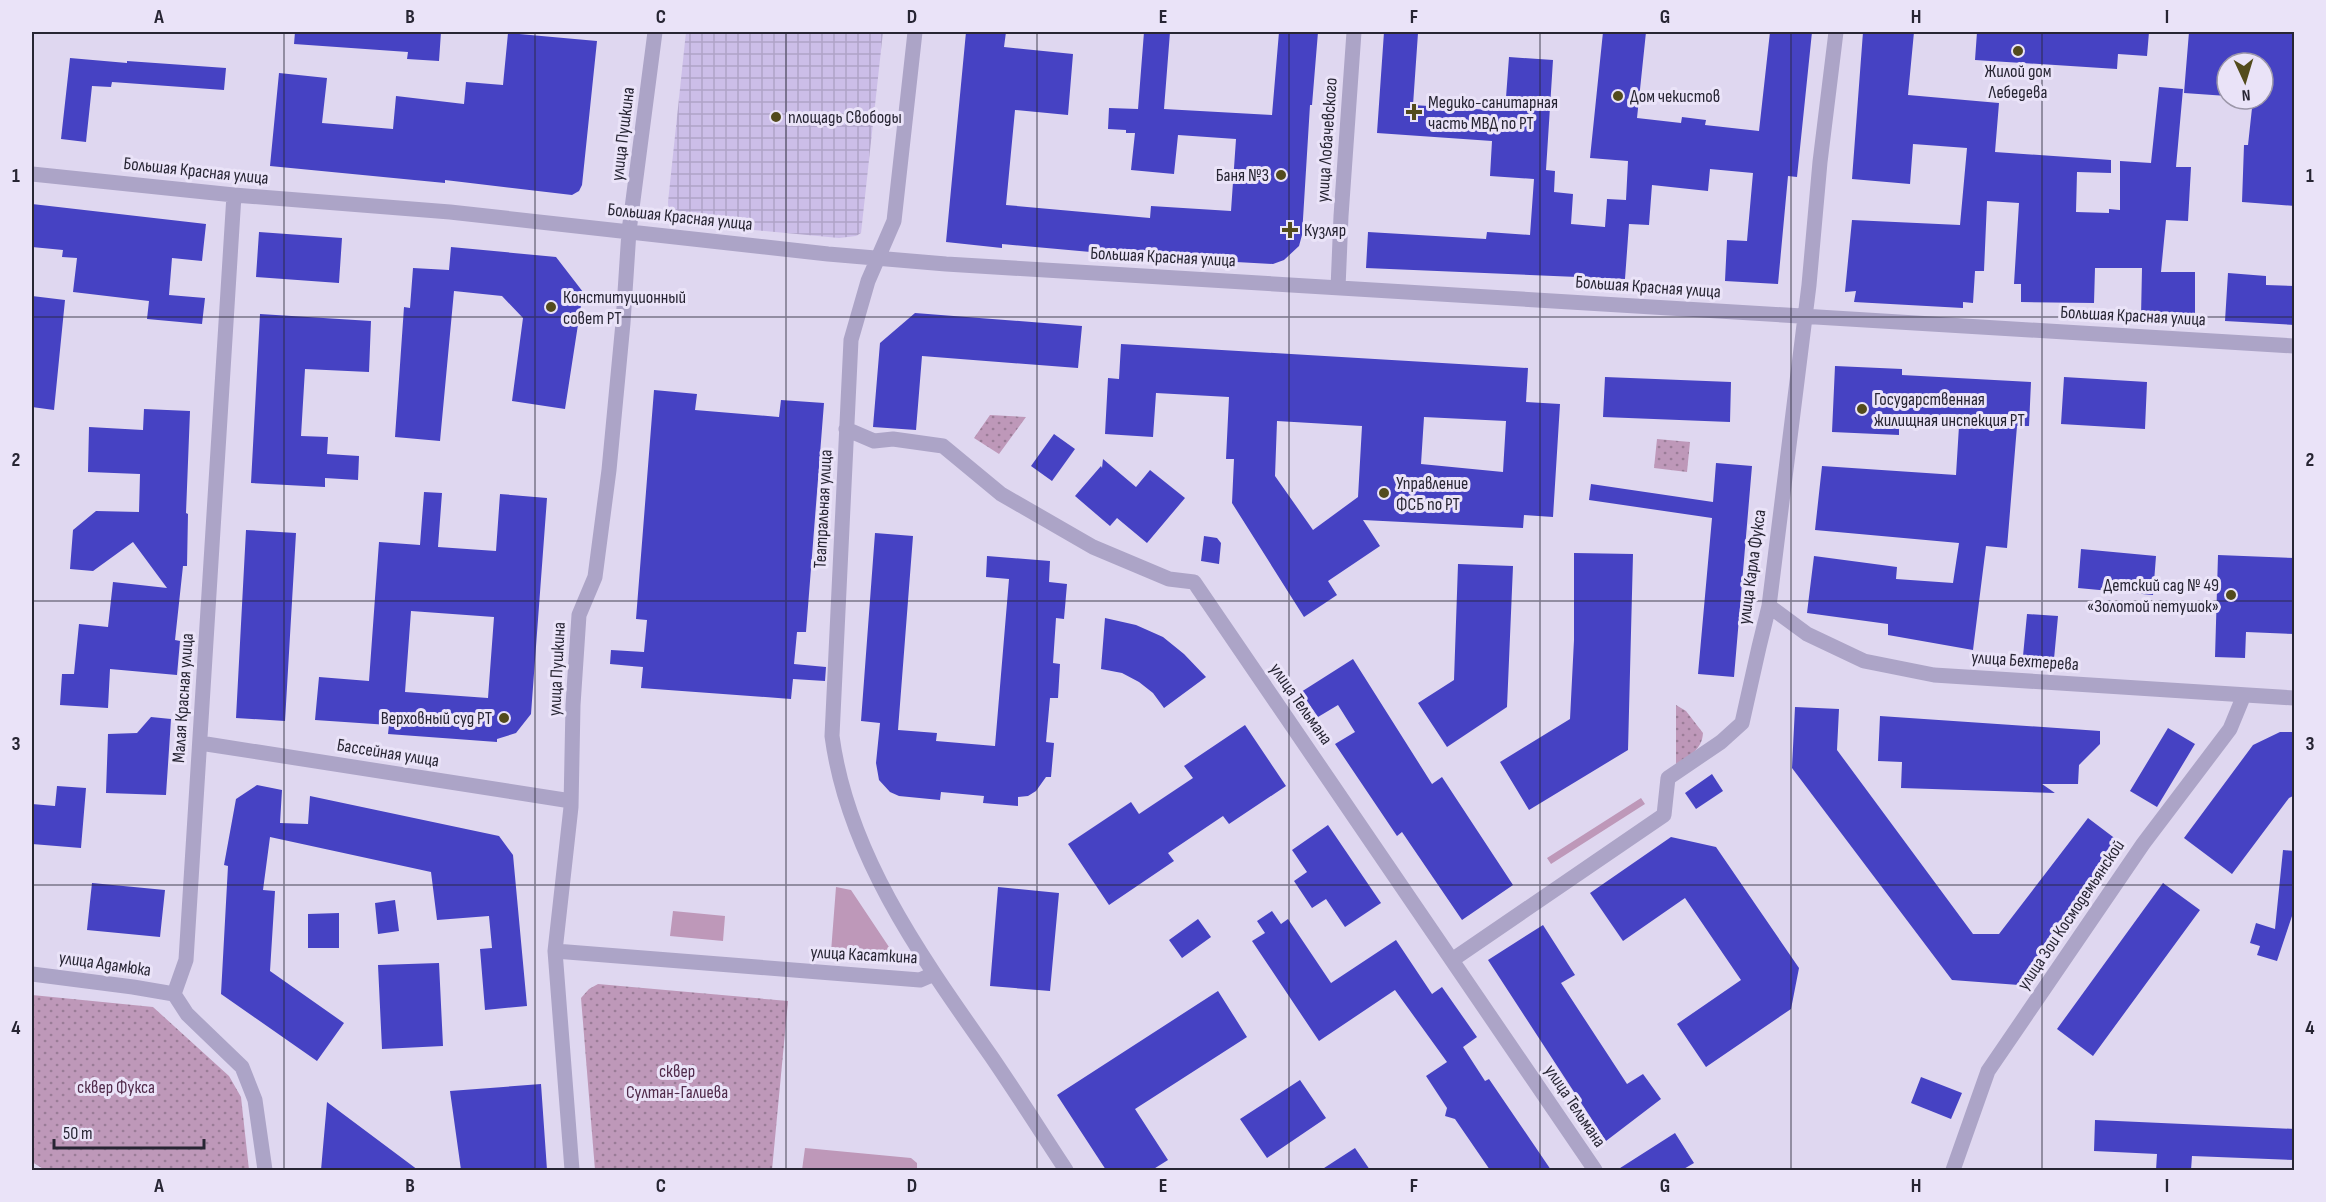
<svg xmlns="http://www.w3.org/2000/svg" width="2326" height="1202" font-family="'Sofia Sans Condensed',sans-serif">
<defs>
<pattern id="park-dots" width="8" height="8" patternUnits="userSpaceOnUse" patternTransform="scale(1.5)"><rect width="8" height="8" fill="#be98b9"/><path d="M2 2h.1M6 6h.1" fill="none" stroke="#9a7c97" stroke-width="1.8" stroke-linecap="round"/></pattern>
<pattern id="plaza-grid" width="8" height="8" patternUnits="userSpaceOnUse" patternTransform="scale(1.5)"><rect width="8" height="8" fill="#ccbee8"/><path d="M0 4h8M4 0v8" fill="none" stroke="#afa3c7"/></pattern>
</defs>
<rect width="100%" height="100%" fill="#dfd7f0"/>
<path fill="#be98b9" d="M1641,798L1645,804L1551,864L1547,858Z
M836,887L851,890L897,959L831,952Z
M673,911L725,916L723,941L670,936Z
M805,1148L911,1158L917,1163V1170H802Z"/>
<path fill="url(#park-dots)" d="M990,415L1026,417L999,454L974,438Z
M1657,439L1690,442L1687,472L1654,468Z
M1676,705L1686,711L1703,733C1702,750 1689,756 1676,764Z
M598,984L788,1001L772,1170H595L581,998L589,989Z
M32,995L153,1007L229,1076L241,1097L249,1170H45L32,1162Z"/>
<path fill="url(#plaza-grid)" d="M686,32H883L861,233L856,236L839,238L678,223L669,219L668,202Z"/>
<path fill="#4642c3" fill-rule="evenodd" d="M295,32H441L439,61L407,59L408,52L294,44Z
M966,32H1006L1004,47L1073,54L1068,115L1015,110L1006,205L1150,218L1151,206L1231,211L1236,139L1178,135L1174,174L1131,170L1135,133H1126V130L1108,129L1109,108L1138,109L1144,32H1170L1164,109L1272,115L1279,32H1318L1312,105H1310L1302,235L1299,246L1284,260L1273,264L1146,257L1002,244V248L946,242Z
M1384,32L1418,33L1413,105L1505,111L1509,57L1553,60L1546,170L1555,171L1554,192L1573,194L1571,224L1605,227L1607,199L1626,200L1628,161L1590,158L1603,32H1646L1637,118L1681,123L1682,117L1706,120L1705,125L1759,131L1770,32H1812L1797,177L1788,176L1778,284L1725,281L1727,240L1747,241L1753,173L1710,169L1708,191L1652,185L1649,225L1629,224L1625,279L1366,268L1368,232L1486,239L1487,232L1530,235L1534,179L1490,176L1492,141L1377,133Z
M1863,32H1914L1908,95L1999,103L1995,152L2111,160V173L2077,172L2076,212L2109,213V209L2120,210V161L2151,163L2159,87L2183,89L2176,167H2191L2188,221L2166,220L2161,272H2195V318L2141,317L2142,268H2095L2094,303L2021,302V284H2014L2019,203L1987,201L1984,271H1975L1973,303L1963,302V308L1854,302L1856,291L1845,292L1852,220L1960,225L1967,148L1913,144L1910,184L1852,179Z
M1977,32H2149L2147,56L2118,54L2117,69L1975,60Z
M2189,32H2295V206L2242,202L2244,145H2248L2253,99H2263V63H2227V96L2184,93Z
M508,33L597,41L582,185L579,191L572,195L445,180V183L270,166L279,73L327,78L322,123L393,129L396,96L464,104L466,82L503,85Z
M70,58L127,63V61L226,68L224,90L112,82L111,87L92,86L86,142L61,139Z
M32,204L206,224L202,261L172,258L169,295L205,298L202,324L147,319L149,301L73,292L77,258L62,257L63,250L32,247Z
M259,232L342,238L339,283L256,277Z
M451,247L556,257L583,292L565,409L512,401L523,318L502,296L454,291L440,441L395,437L404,307L410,308L413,268L449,270Z
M2228,273L2266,276V285L2295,286V325L2225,321Z
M32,296L65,300L54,410L32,407Z
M915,313L1082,326L1078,368L922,356L916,430L873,427L880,343Z
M260,314L371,321L369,372L305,369L301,436L328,437L327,454L359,456L358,480L325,478V487L251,483Z
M1121,344L1528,368L1526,402L1560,404L1553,517L1524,515L1523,528L1363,520L1380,546L1328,581L1337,595L1304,617L1232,503L1234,459H1226L1229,397L1156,393L1153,437L1105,434L1108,378L1119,379ZM1424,417L1506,421L1503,472L1421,464ZM1277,421L1362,426L1358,497L1313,530L1275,476Z
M1835,366L1902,369V375L2031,382L2029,426H2017L2007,548L1986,546L1973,650L1888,635V624L1807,613L1814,556L1897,567L1896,579L1953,583L1959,543L1815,530L1822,466L1956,475L1959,426L1899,422V435L1832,432Z
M1605,377L1731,382L1730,422L1603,417Z
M2064,377L2147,382L2145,429L2061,424Z
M654,390L697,394L695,410L779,417L781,400L824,403L806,632H797L794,664L826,667L825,681L793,679L791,699L641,688L643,667L610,664L611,650L644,652L647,620L636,619Z
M144,409L190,411L186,513L188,514L187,566H183L175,640L180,641L177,675L110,669L108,708L60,705L62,674H74L79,624L108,627L113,582L167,588L133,542L93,571L70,569L73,530L96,511L139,512L140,474L88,472L89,427L143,430Z
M1054,434L1075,449L1052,481L1031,466Z
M1103,459L1136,487L1150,470L1185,498L1147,543L1117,518L1110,526L1075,496L1101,466L1102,468Z
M1716,463L1752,466L1734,677L1698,674L1712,518L1589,500L1591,484L1713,502Z
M424,492L442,493L438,547L496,551L500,494L547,498L531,714L516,733L497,739V742L388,734L389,725L315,720L319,677L369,681L379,542L420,545ZM411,611L494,617L488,698L405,692Z
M246,530L296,533L285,721L236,718Z
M875,533L913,536L898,730L937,733L936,741L995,746L1009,579L986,577L987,556L1050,561L1049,582L1067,584L1064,619L1056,618L1053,663L1060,664L1058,698H1050L1046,742L1054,743L1051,777H1046L1036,791L1028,796L1018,797V806L983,803L984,796L941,792L940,800L899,796L890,792L879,780L876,763L880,723L861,721Z
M1204,536L1217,538L1221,543L1219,564L1201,561Z
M2081,549L2156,556L2153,595L2078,588Z
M1574,553L1633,554L1628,750L1529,810L1500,762L1570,719L1574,640Z
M2218,555L2295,558V634L2246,632L2245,658L2215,657Z
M1458,564L1513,566L1507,707L1447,747L1418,703L1454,680Z
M2027,614L2058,616L2054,659L2023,656Z
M1105,618L1136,625L1163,637L1184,654L1206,677L1164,708L1153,693L1139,682L1122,673L1101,669Z
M1353,659L1432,784L1442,777L1513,885L1462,920L1402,832L1397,836L1335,744L1355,732L1338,705L1318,717L1301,692Z
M1795,707L1839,709L1837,750L1973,934H1999L2088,818L2125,846L2019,985L1952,980L1792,768Z
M1880,716L2100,731V744L2079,765L2078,784H2042L2055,793L1901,788L1902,762L1878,761Z
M151,717L171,719L166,795L106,793L108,734L137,733Z
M1245,725L1286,786L1229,824L1223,816L1168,853L1174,861L1109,905L1068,844L1131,802L1139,814L1193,778L1184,766Z
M2168,728L2195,744L2157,807L2130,791Z
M2280,732H2295V795L2289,798L2232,874L2184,838L2253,745Z
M1712,774L1723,791L1696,809L1685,793Z
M257,785L282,790L280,823L308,824L310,796L499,836L513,855L527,1006L485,1010L480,949L492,948L489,916L437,920L431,872L270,837L263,890L275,891L270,971L344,1023L317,1061L221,994L228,866L224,865L236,799Z
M57,786L86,788L81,848L32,844V804L55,806Z
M1328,825L1381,903L1345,927L1326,899L1312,908L1294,881L1307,872L1292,850Z
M1671,837L1716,847L1799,968L1791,1009L1706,1067L1677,1024L1741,980L1685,898L1623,941L1590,893Z
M2283,850L2295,851V907L2277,961L2257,955L2260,946L2250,943L2256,923L2275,929Z
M92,883L165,890L160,937L87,930Z
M2163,883L2200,910L2093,1056L2057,1029Z
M998,887L1059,893L1050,991L990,986Z
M395,900L399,931L378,934L375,903Z
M1272,911L1281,924L1288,919L1331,983L1396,940L1432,994L1442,987L1477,1037L1463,1047L1485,1081L1489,1079L1551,1170H1490L1455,1119L1445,1116L1447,1108L1426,1076L1447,1062L1395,990L1319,1041L1252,941L1265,933L1257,921Z
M339,913V948H308V914Z
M1198,919L1211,937L1182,958L1169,940Z
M1543,925L1575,975L1561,983L1627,1084L1643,1074L1661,1099L1606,1141L1488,960Z
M439,963L443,1046L382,1049L378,965Z
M1218,991L1247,1037L1135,1109L1168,1160L1152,1170H1106L1057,1095Z
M1921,1077L1962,1093L1951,1119L1911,1103Z
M1300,1080L1326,1118L1267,1158L1240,1119Z
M541,1084L547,1170H461L450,1091Z
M327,1102L418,1170H321Z
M2095,1120L2295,1129V1160L2192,1156L2191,1170H2156L2157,1154L2094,1151Z
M1675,1133L1694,1163L1682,1170H1617Z
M1355,1148L1370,1170H1321Z"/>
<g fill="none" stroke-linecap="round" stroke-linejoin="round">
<path stroke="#aca4c7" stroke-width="15" d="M915,32L894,221L868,281L851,340L832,736C848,856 923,959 991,1056C1017,1094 1041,1132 1066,1170
M32,174L234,195L450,212L828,254L946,264L2294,346
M1338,288L1341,216L1354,32
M846,429L874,441L893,439L943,446L1001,494L1093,547L1169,579L1194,582L1595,1170
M1769,606L1807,634L1864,661L1934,675L2294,698
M200,743L571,801
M555,951L920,980L934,974
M1452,960L1664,815L1668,778L1721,742L1742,723L1759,647L1769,606L1809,285L1820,162L1836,32
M32,974L133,987L174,994
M174,994L186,960L234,195
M174,994L187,1014L242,1067L255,1100L265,1170
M572,1170L555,951L571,807L573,705L579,615L595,577L609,470L623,323L629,231L655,32
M1953,1170L1988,1071L2143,844L2230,729L2244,695"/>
</g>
<path fill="none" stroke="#272533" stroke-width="1.5" stroke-opacity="0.55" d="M284,32V1170M535,32V1170M786,32V1170M1037,32V1170M1289,32V1170M1540,32V1170M1791,32V1170M2042,32V1170M32,317H2294M32,601H2294M32,885H2294"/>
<g fill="#534b1c" stroke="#eae3f8" stroke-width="2">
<circle cx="2018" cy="51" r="6"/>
<circle cx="1618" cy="96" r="6"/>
<path d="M1411 103h6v6h6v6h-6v6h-6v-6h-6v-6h6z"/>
<circle cx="776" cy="117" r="6"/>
<circle cx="1281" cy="175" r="6"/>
<path d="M1287 221h6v6h6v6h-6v6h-6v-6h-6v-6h6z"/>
<circle cx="551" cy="307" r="6"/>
<circle cx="1862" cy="409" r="6"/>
<circle cx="1384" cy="493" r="6"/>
<circle cx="2231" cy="595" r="6"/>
<circle cx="504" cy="718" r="6"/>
</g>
<g text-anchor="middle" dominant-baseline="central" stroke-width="6" stroke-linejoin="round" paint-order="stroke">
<g font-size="18" fill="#272533" stroke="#eae3f8" text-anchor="start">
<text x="2018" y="71" text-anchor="middle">Жилой дом<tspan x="2018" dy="21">Лебедева</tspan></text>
<text x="1630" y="96">Дом чекистов</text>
<text x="1428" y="102">Медико-санитарная<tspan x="1428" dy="21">часть МВД по РТ</tspan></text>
<text x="788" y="117">площадь Свободы</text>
<text x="1269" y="175" text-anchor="end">Баня №3</text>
<text x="1304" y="230">Кузляр</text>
<text x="563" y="297">Конституционный<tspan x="563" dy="21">совет РТ</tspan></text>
<text x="1874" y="399">Государственная<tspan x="1874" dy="21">жилищная инспекция РТ</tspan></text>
<text x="1396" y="483">Управление<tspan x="1396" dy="21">ФСБ по РТ</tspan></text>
<text x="2219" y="585" text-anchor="end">Детский сад № 49<tspan x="2219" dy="21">«Золотой петушок»</tspan></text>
<text x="492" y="718" text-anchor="end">Верховный суд РТ</text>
</g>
<g font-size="18" fill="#272533" stroke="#eae3f8">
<text transform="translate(623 134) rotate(-83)">улица Пушкина</text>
<text transform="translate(1327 140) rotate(-86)">улица Лобачевского</text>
<text transform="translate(196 171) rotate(6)">Большая Красная улица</text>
<text transform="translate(680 217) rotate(6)">Большая Красная улица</text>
<text transform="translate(1163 257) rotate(3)">Большая Красная улица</text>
<text transform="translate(1648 287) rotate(4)">Большая Красная улица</text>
<text transform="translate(2133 316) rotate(3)">Большая Красная улица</text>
<text transform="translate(823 509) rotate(-87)">Театральная улица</text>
<text transform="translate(1752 567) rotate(-82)">улица Карла Фукса</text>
<text transform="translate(2025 661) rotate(4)">улица Бехтерева</text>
<text transform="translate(557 669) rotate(-87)">улица Пушкина</text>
<text transform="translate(183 698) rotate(-86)">Малая Красная улица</text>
<text transform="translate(1301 704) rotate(55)">улица Тельмана</text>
<text transform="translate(388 753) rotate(9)">Бассейная улица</text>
<text transform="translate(2071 915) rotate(-56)">улица Зои Космодемьянской</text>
<text transform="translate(864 955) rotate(3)">улица Касаткина</text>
<text transform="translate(105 964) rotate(8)">улица Адамюка</text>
<text transform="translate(1575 1106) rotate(56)">улица Тельмана</text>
</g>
<g font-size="18" fill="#502a4a" stroke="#eae3f8">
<text x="677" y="1071">сквер<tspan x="677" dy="21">Султан-Галиева</tspan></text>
<text x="116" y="1087">cквер Фукса</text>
</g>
</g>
<rect width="2326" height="1202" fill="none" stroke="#eae3f8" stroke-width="66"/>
<g transform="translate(2245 81) rotate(176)"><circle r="28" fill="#eae3f8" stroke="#9c97a9" stroke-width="1.5"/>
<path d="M0-4.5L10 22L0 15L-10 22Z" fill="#534b1c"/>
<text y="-9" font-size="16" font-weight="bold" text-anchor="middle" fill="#272533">N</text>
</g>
<path d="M54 1139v9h150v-9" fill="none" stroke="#272533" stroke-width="3"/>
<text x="63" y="1139" font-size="18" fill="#272533" stroke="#eae3f8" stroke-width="4.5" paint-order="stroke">50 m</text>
<rect x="33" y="33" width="2260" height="1136" fill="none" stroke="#272533" stroke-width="2"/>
<g font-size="20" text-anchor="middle" font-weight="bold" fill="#272533">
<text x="159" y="23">A</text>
<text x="410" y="23">B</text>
<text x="661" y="23">C</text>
<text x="912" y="23">D</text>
<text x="1163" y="23">E</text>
<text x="1414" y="23">F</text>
<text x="1665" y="23">G</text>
<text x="1916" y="23">H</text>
<text x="2167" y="23">I</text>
<text x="16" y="182">1</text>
<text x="2310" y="182">1</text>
<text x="16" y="466">2</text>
<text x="2310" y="466">2</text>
<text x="16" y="750">3</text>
<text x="2310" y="750">3</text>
<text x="16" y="1034">4</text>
<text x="2310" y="1034">4</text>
<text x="159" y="1192">A</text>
<text x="410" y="1192">B</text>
<text x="661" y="1192">C</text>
<text x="912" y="1192">D</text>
<text x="1163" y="1192">E</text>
<text x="1414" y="1192">F</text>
<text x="1665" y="1192">G</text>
<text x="1916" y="1192">H</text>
<text x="2167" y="1192">I</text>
</g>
</svg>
